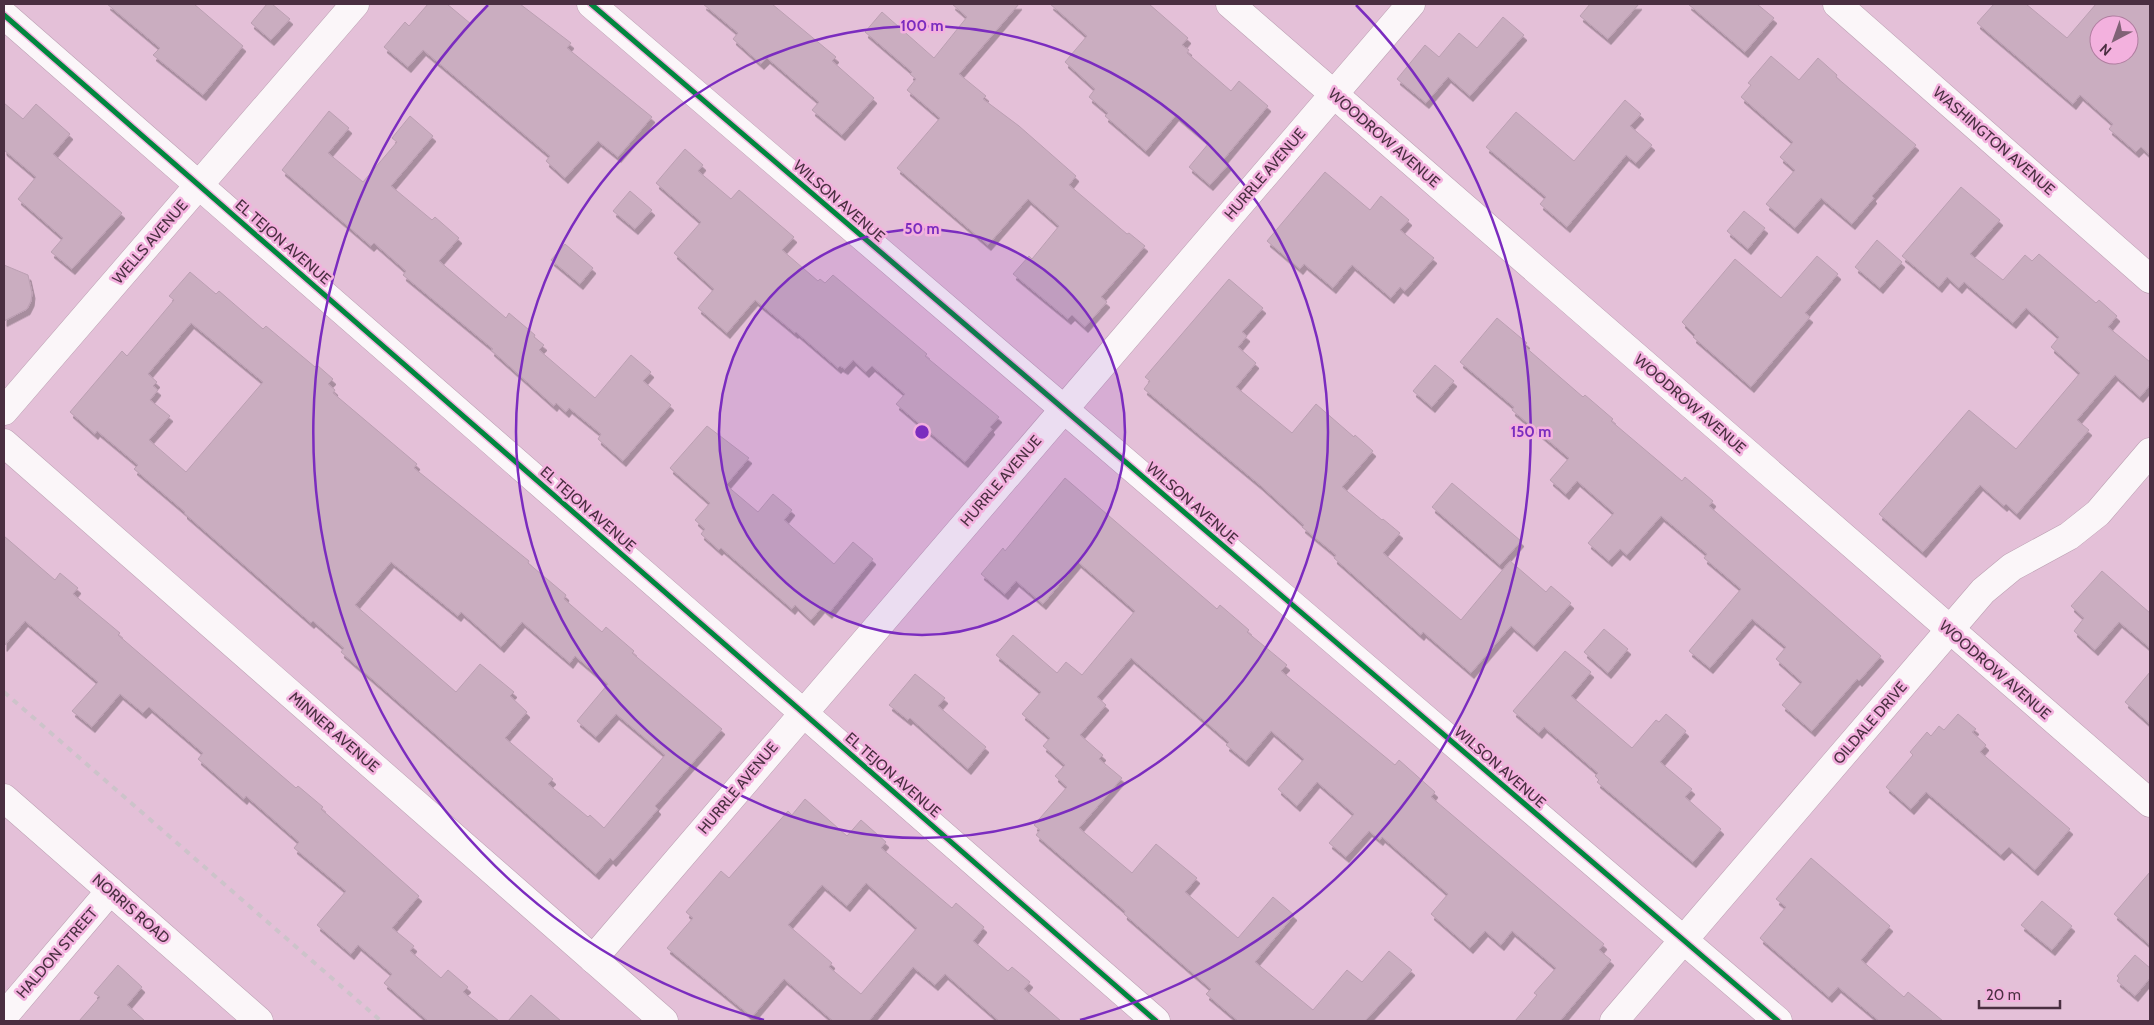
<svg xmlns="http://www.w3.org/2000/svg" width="2154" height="1025" viewBox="0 0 2154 1025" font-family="Cabin,sans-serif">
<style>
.building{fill:#caadc0;stroke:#bb9fb2;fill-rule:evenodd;filter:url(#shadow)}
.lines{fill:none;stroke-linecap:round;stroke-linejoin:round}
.street-casing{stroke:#bca0b3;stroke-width:29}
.secondary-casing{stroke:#bca0b3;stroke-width:29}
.street{stroke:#fbf6f9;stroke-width:28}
.secondary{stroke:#fbf6f9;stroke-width:28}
.rail{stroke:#cdc3ca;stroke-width:4;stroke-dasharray:6 6;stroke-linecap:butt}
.cycleway-casing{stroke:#f3b1de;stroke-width:8}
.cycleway{stroke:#00873e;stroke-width:5}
.ring{fill:none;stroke:#7b2cbf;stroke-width:2.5}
.labels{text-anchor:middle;stroke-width:5;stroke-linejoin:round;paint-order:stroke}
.street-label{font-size:15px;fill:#4a2f41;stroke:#f3b1de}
.centre{fill:#7b2cbf;stroke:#f3b1de;stroke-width:2.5}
.ring-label{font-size:15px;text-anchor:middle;font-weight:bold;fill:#7b2cbf;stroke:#f3b1de;stroke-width:5;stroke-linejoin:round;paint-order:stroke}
</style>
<defs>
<filter id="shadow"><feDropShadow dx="3" dy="5.5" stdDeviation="0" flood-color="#0004"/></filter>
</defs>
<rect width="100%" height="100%" fill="#e4c0d8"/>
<!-- building -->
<g class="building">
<path d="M107 4H194L243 46 203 95 153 55 160 48Z"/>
<path d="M267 4H272L290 19 271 40 251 23Z"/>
<path d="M428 4H447L471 24 488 4H520L571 43 567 48 652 117 618 157 598 141 565 178 546 161 550 156 423 50 408 67 384 47 405 22 409 26Z"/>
<path d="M703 4H772L836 57 832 61 874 98 842 135 812 110 819 102 767 58 761 64 733 39 738 33Z"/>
<path d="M952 4H1019L959 74 986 96 983 99 1019 126 1076 176 1069 185 1127 234 1129 233 1145 246 1101 297 1107 302 1085 327 1072 315 1068 319 1013 274 1029 256 1032 259 1059 226 1028 199 988 245 897 168 940 118 907 90 916 79 910 74 912 72 865 32 882 12 934 58 967 17Z"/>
<path d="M1050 4H1149L1188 38 1182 45 1189 50 1187 53 1231 91 1239 81 1268 106 1223 160 1228 165 1210 185 1189 167 1209 143 1176 115 1146 151 1105 116 1108 113 1089 97 1095 89 1065 62 1087 36Z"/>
<path d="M1590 4H1639L1608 39 1580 16Z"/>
<path d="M1688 4H1757L1774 18 1745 52Z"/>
<path d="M1994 4H2026L2067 38 2096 4H2150V155L2141 147 2136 152 2109 129 2113 124 2080 95 2073 104 1977 23ZM2099 25H2129V55H2099Z"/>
<path d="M1503 17 1524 35 1470 96 1448 77 1426 103 1397 79 1425 45 1439 57 1459 33 1477 48Z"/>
<path d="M1771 56 1799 80 1818 58 1837 75 1836 77 1916 145 1872 196 1874 198 1852 224 1821 198 1795 228 1766 204 1795 170 1780 157 1793 142 1741 97 1751 85 1748 83Z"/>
<path d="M1625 100 1641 114 1630 126 1652 145 1636 163 1626 155 1567 227 1540 204 1546 197 1486 147 1516 112 1574 161Z"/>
<path d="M4 103 23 119 36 104 70 134 53 154 122 213 72 269 51 252 63 238 18 199 36 177 4 150Z"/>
<path d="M329 111 349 128 328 153 363 182 397 142 392 138 410 116 433 136 391 186 432 220 435 217 459 238 439 261 506 318 509 313 535 335 534 337 544 345 539 350 595 398 631 355 651 372 643 381 671 405 623 461 598 439 601 434 569 408 566 412 556 403 554 406 491 350 493 349 403 275 406 271 374 243 371 246 282 170Z"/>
<path d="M685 149 703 165 698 171 731 199 739 190 794 237 782 250 818 281 820 279 825 283 833 275 927 354 925 356 999 417 990 427 992 429 965 462 896 404 905 394 872 366 866 372 853 360 845 369 840 366 838 368 796 332 795 333 755 300 727 333 698 308 714 289 674 253 701 222 656 183Z"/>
<path d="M1325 172 1370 210 1381 196 1409 220 1400 230 1434 258 1405 291 1400 287 1391 298 1352 265 1333 288 1304 264 1300 269 1267 241Z"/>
<path d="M1961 187 2000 220 1970 254 2003 280 2025 255 2032 261 2039 254 2096 303 2099 300 2117 316 2108 327 2150 362V385L2140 397 2115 375 2077 420 2089 430 2017 514 2006 504 2004 506 1980 485 1923 552 1879 514 1969 410 2016 449 2080 373 2051 347 2059 337 2026 308 2013 323 1964 282 1959 288 1947 277 1939 287 1902 256Z"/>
<path d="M630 191 652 210 635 229 613 211Z"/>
<path d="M1744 211 1765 228 1748 249 1727 231Z"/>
<path d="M1877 240 1902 262 1880 288 1855 267Z"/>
<path d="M565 244 593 268 580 284 551 260Z"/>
<path d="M1817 256 1838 274 1805 313 1810 317 1751 387 1693 337 1695 335 1682 322 1735 259 1781 298Z"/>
<path d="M4 265 28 275 32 293 31 301 27 309 4 321Z"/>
<path d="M190 272 216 294 219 291 263 329 266 326 315 367 317 365 333 379 328 384 335 390 333 393 417 464 414 468 529 561 528 563 566 595 564 599 602 632 606 627 634 651 632 653 722 729 655 806 658 809 641 829 613 861 610 858 596 874 341 652 344 648 313 621 311 623 184 513 185 512 134 469 138 465 97 431 95 434 70 412 122 351 127 356 174 300 169 296ZM191 323 263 382 186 472 149 440 170 416 150 400 158 390 153 386 157 382 148 374ZM391 562 458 616 461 612 501 647 522 622 570 663 575 656 608 684 577 721 596 737 616 714 665 755 604 828 590 815 588 817 548 784 553 779 505 738 527 712 510 696 514 692 480 664 456 692 355 605Z"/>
<path d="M1229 279 1263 308 1242 332 1247 336 1238 347 1256 363 1236 387 1292 433 1316 404 1354 437 1355 435 1373 451 1342 487 1382 520 1383 519 1400 533 1383 553 1461 620 1510 561 1546 592 1551 586 1571 603 1534 646 1511 626 1471 673 1423 632 1421 635 1334 558 1336 555 1302 527 1304 525 1260 485 1144 389 1150 381 1145 377Z"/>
<path d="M1497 318 1527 343 1524 346 1583 397 1585 395 1613 419 1611 421 1682 481 1685 477 1713 501 1709 506 1881 656 1859 681 1857 679 1812 731 1782 705 1802 682 1776 659 1786 647 1752 619 1710 668 1689 651 1741 589 1704 558 1707 554 1661 516 1627 555 1620 549 1609 561 1588 543 1614 513 1577 481 1566 494 1550 480 1569 458 1512 410 1514 407 1460 362Z"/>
<path d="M1435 365 1454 381 1432 407 1413 391Z"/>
<path d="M707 426 749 458 726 485 758 512 773 494 792 510 784 520 834 564 853 542 873 559 829 613 822 607 811 620 795 605 792 609 721 548 719 550 701 534 705 529 695 520 710 503 670 468Z"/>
<path d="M1065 478 1217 609 1220 605 1249 630 1247 632 1287 665 1281 671 1395 765 1399 760 1435 792 1431 797 1604 944 1599 950 1611 960 1560 1021H1515L1537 995 1534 993 1556 968 1512 931 1501 945 1485 931 1470 948 1431 914 1448 894 1382 837 1380 840 1369 831 1346 857 1329 843 1354 814 1317 782 1297 806 1278 789 1304 759 1271 731 1246 761 1226 745 1229 742 1131 658 1097 697 1106 705 1080 735 1103 755 1099 759 1122 778 1079 828 1132 873 1156 844 1197 878 1185 892 1238 938 1273 897 1294 915 1255 962 1313 1010 1347 970 1362 982 1389 951 1412 970 1365 1021H1238L1206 994 1211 989 1124 914 1125 911 1036 835 1040 830 1034 825 1067 787 1055 776 1065 765 1043 746 1050 738 1022 714 1041 692 996 655 1013 635 1057 673 1066 662 1082 675 1135 611 1078 562 1043 604 1016 581 1005 594 981 574 1003 548 1005 551Z"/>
<path d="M1452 483 1521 541 1500 565 1432 507Z"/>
<path d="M4 536 55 580 60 573 78 588 73 594 120 633 118 635 296 788 298 786 323 807 321 809 419 896 392 928 414 946 410 951 441 978 448 970 468 987 463 992 499 1021H428L384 983 392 974 358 945 351 954 317 925 346 891 294 848 299 842 246 796 244 799 198 759 203 753 149 707 143 713 120 694 92 727 72 711 98 682 25 621 4 646Z"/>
<path d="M2102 571 2150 613V648L2119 622 2095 650 2074 631 2084 618 2071 606Z"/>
<path d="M1604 629 1628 649 1608 673 1584 652Z"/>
<path d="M1565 651 1591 672 1571 696 1632 748 1656 720 1659 722 1666 714 1686 731 1660 762 1692 789 1685 797 1721 829 1693 862 1597 782 1599 780 1595 776 1598 773 1544 727 1539 733 1513 711Z"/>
<path d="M2150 672V724L2125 702Z"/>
<path d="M915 674 945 698 938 706 986 747 968 769 910 718 908 720 889 705Z"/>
<path d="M1958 714 1976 729 1972 732 1986 745 1980 752 2070 829 2035 870 2009 847 2001 855 1926 792 1911 809 1886 787 1913 755 1910 752 1927 732 1931 736 1939 726 1944 730Z"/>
<path d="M805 799 847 836 861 820 886 842 881 848 952 908 956 903 984 927 973 941 1008 971 1012 967 1030 982 1024 989 1061 1021H999L945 974 935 985 913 967 869 1021H833L784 979 752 1017 667 948 693 918 686 912 721 871 729 878 788 811 792 815ZM866 883 917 928 861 994 829 967 832 963 788 925 822 885 847 906Z"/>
<path d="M1811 858 1890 926 1861 960 1904 997 1908 992 1943 1021H1879L1838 987 1829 997 1760 938 1786 907 1776 899Z"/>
<path d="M2150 872V945L2114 914Z"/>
<path d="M2042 901 2072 926 2052 950 2021 925Z"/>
<path d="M2135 955 2150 968V978L2135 996 2117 981 2119 978 2117 976Z"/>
<path d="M118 965 142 987 127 1005 145 1021H79L100 997 94 993Z"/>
<path d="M531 995 561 1021H508Z"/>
</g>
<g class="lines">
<defs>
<g id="street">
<path d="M591 4 1778 1021"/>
<path d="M1230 4 2150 803"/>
<path d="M1837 4 2150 279"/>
<path d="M4 15 1156 1021"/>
<path d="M4 411 355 4"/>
<path d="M4 443 664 1021"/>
<path d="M593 959 1411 4"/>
<path d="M4 1016 110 891"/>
</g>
<g id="secondary">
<path d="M4 798 259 1021"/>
<path d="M1614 1021 1983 591 2012 567 2069 536 2098 513 2150 452"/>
</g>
</defs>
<!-- street casing -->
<use href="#street" class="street-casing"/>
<!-- secondary casing -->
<use href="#secondary" class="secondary-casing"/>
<!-- street -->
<use href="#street" class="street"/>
<!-- secondary -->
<use href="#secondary" class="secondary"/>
<!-- rail -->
<path class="rail" d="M4 692 381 1021"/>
<defs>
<g id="cycleway">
<path d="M591 4 1778 1021"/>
<path d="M4 15 1156 1021"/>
</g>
</defs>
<!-- cycleway casing -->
<use href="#cycleway" class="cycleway-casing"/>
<!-- cycleway -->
<use href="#cycleway" class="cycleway"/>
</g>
<!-- distance rings -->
<circle cx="922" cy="432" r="203" fill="#7b2cbf" fill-opacity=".12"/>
<g class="ring">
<circle cx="922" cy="432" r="203"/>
<circle cx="922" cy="432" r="406"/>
<path d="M764 1020A609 609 0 0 1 488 5M1356 5A609 609 0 0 1 1080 1020"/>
</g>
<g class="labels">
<!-- street labels -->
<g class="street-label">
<text transform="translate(1384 138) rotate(41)" y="5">WOODROW AVENUE</text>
<text transform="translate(1994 141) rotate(41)" y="5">WASHINGTON AVENUE</text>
<text transform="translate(1265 174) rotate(-49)" y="5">HURRLE AVENUE</text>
<text transform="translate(839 201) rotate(41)" y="5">WILSON AVENUE</text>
<text transform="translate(150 242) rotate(-49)" y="5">WELLS AVENUE</text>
<text transform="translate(283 242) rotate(41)" y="5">EL TEJON AVENUE</text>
<text transform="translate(1690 404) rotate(41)" y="5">WOODROW AVENUE</text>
<text transform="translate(1001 481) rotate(-49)" y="5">HURRLE AVENUE</text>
<text transform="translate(1192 503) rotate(41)" y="5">WILSON AVENUE</text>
<text transform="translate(588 509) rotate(41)" y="5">EL TEJON AVENUE</text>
<text transform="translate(1995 670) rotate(41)" y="5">WOODROW AVENUE</text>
<text transform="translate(1870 723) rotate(-49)" y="5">OILDALE DRIVE</text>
<text transform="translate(334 732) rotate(41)" y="5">MINNER AVENUE</text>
<text transform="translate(1500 767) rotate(41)" y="5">WILSON AVENUE</text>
<text transform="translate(893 775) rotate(41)" y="5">EL TEJON AVENUE</text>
<text transform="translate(738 788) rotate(-50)" y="5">HURRLE AVENUE</text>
<text transform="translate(131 909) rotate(41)" y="5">NORRIS ROAD</text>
<text transform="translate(57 953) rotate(-49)" y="5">HALDON STREET</text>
</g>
</g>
<circle cx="922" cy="432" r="8" class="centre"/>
<g class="ring-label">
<text x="922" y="31">100 m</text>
<text x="922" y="234">50 m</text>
<text x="1531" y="437">150 m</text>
</g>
<!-- border -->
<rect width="2154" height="1025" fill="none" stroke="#4a2f41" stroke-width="10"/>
<!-- north arrow -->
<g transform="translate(2114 40) rotate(221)"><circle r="24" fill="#f3b1de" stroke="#af7d9f"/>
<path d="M0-4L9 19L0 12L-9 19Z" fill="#806276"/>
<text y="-8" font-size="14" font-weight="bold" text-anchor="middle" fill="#4a2f41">N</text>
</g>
<!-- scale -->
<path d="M1979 1000v8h81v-8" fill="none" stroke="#4a2f41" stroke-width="2.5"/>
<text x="1986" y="1000" font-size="15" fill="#4a2f41" stroke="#f3b1de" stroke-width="4" paint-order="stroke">20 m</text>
</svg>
